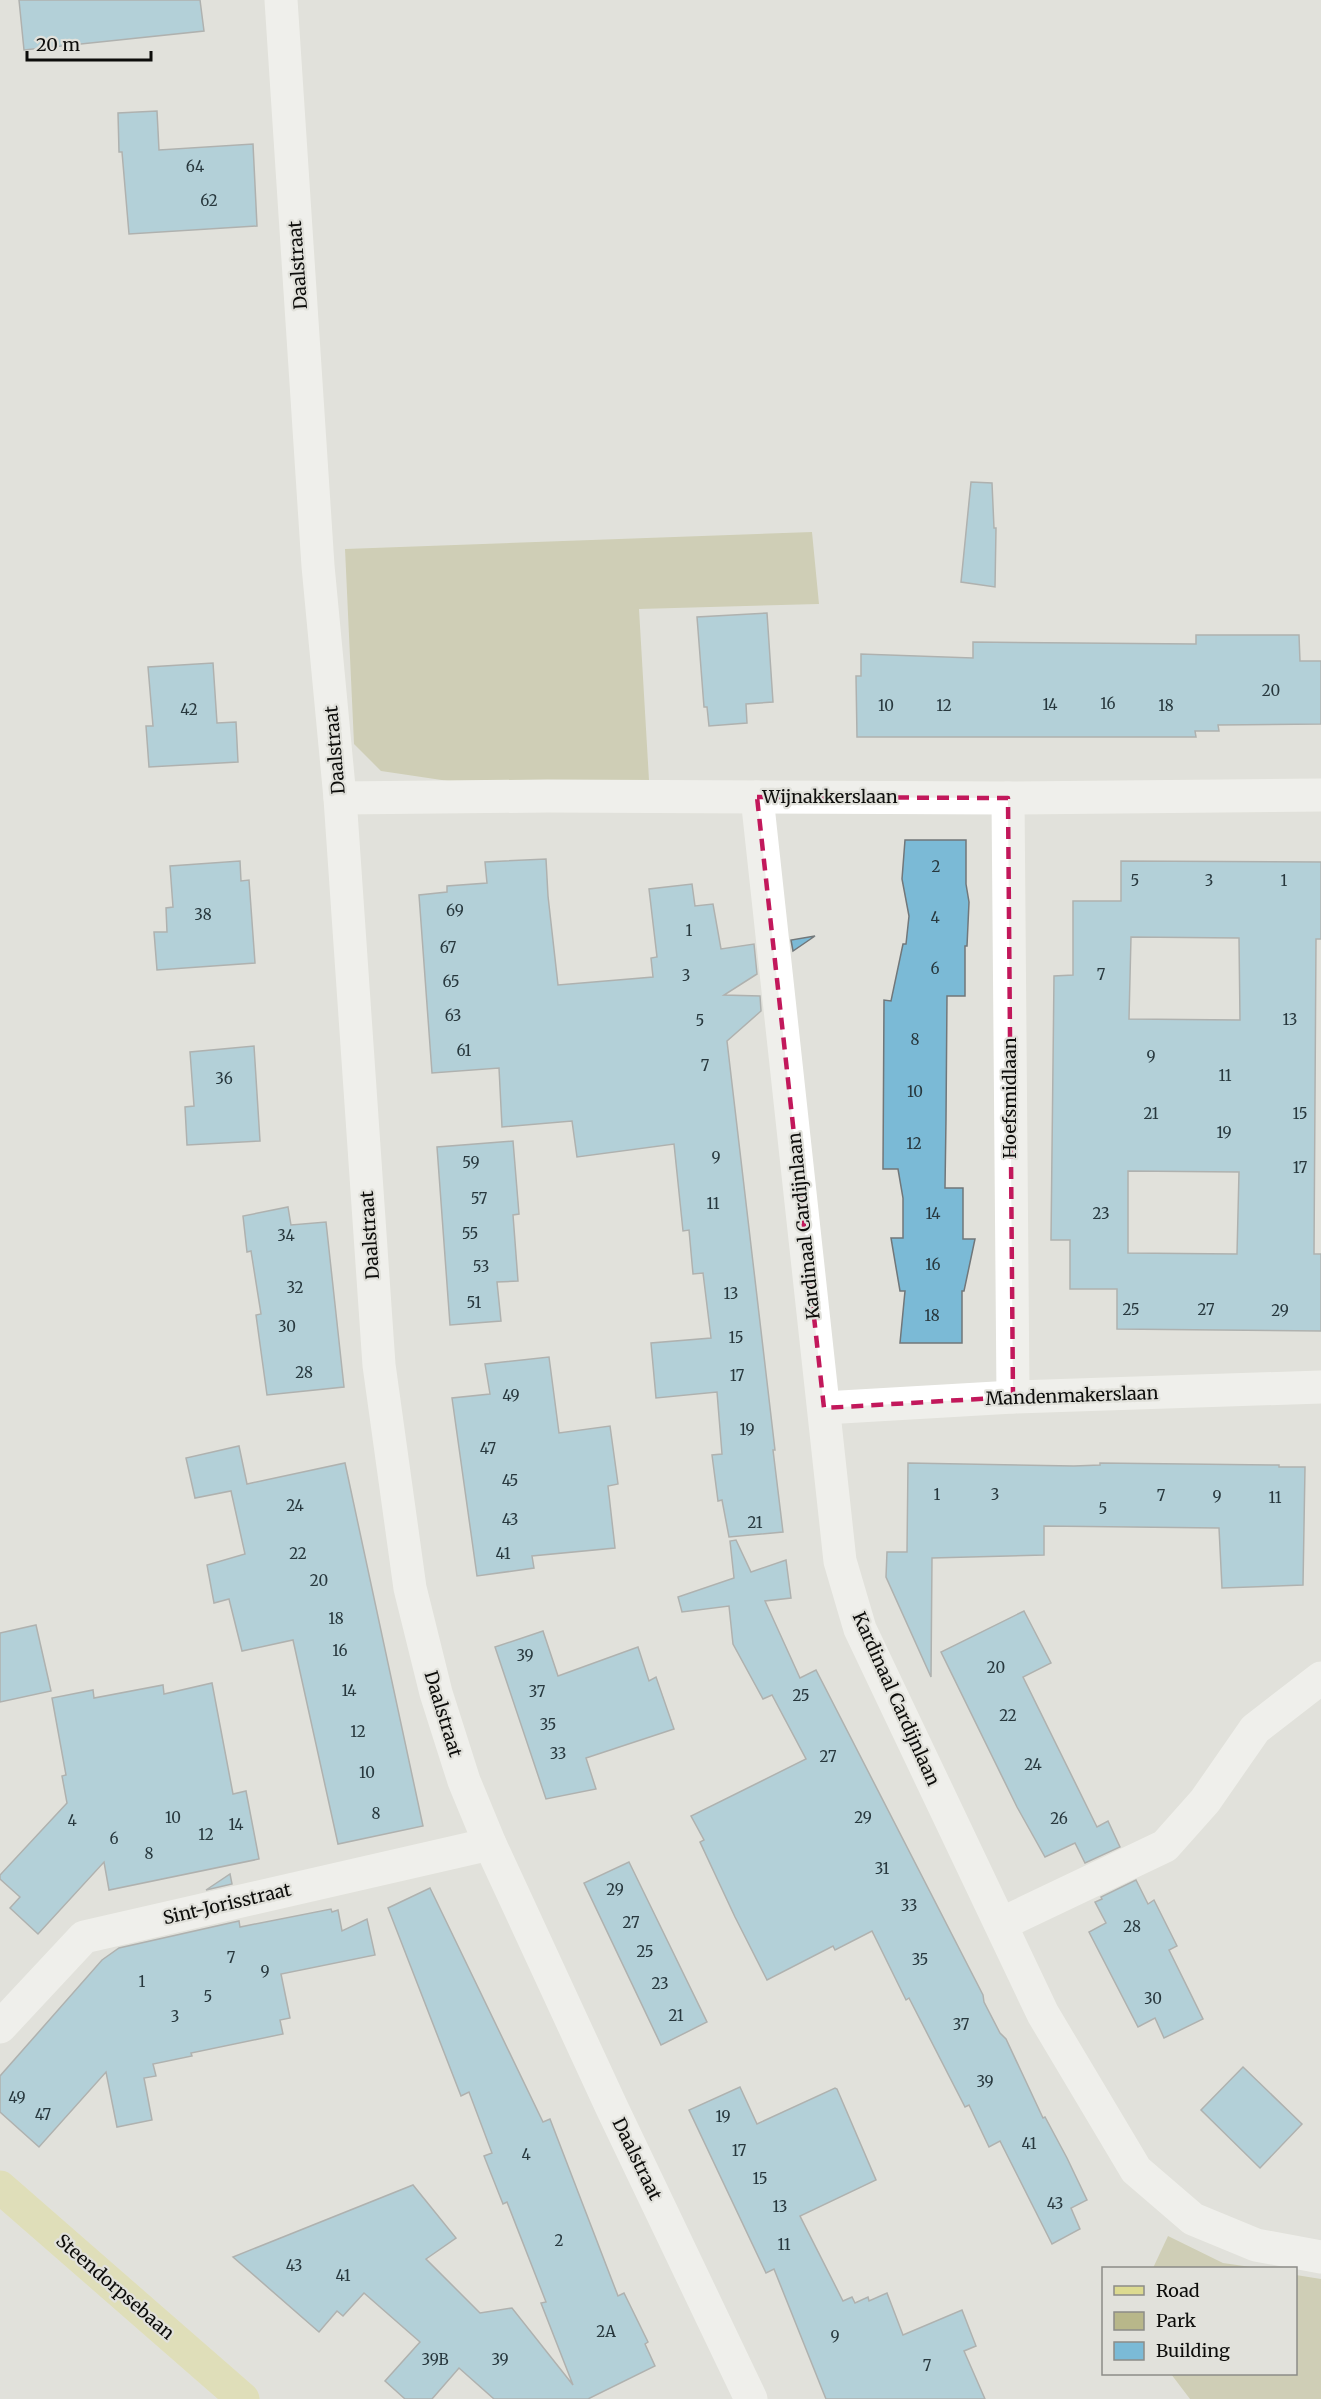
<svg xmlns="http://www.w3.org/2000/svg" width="1321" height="2399" viewBox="0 0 1321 2399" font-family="Merriweather,serif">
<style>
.green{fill:#b8b78a}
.building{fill:#7bbad6;stroke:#71777a;stroke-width:1.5;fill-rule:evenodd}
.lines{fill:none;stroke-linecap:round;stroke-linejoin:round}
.minor{stroke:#fff;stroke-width:33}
.major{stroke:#dcda90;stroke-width:33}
.marked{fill:none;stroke:#c2185b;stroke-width:4.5;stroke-dasharray:12 8;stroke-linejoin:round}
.labels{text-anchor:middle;stroke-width:4.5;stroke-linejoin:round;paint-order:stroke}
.number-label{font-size:15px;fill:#28383e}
.street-label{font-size:18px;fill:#0d0d0b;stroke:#e1e1db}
</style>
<rect width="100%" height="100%" fill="#e1e1db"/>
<!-- green -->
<g class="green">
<path d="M812 532 819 604 639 609 649 780 455 782 381 771 354 744 345 549Z"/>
<path d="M1168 2236 1223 2263 1258 2268H1153Z"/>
<path d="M1296 2275 1321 2279V2399H1190L1171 2374H1296Z"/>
</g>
<!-- building -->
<g class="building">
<path d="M19 0H200L204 31 24 50Z"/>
<path d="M157 111 159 150 253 144 257 226 129 234 122 152H119L118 113Z"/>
<path d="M971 482 992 483 994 528H996L995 587 961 582Z"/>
<path d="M767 613 773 702 746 704 747 723 709 726 707 707H704L697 617Z"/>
<path d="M1196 635H1299L1300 661H1321V724L1218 725 1219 731H1195L1196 737H857L856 676H861V654L973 658V642L1196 644Z"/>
<path d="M213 663 217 723 236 722 238 762 149 767 146 726H153L148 667Z"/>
<path d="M905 840H966V884L969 902 967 946H965V996H947L946 1119 945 1188H963V1239H975L964 1291H962V1343H900L905 1291H900L891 1238H903V1198L898 1169H883L884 1000 891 1001 903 944H906L909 916 902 879Z"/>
<path d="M546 859 548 896 558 985 653 977 651 958 657 957 649 889 692 884 695 906 713 904 721 949 754 944 757 974 724 995 760 996 761 1011 727 1041 775 1450H773L783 1532 729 1537 722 1500 718 1501 712 1455 722 1454 717 1392 656 1398 651 1343 711 1338 703 1273 693 1274 689 1230 683 1231 674 1144 577 1157 572 1121 502 1127 499 1068 432 1073 419 895 447 892V886L487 883 485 862Z"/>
<path d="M240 861 241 881 249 880 255 963 157 970 154 932H167L166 908 173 907 170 866Z"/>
<path d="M1121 861 1321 862V939H1316L1314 1254H1321V1331L1117 1329V1289H1070V1240H1051L1054 976 1073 975V901H1121ZM1131 937 1239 938 1240 1020 1129 1019ZM1128 1171 1239 1172 1237 1254 1128 1253Z"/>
<path d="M815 936 793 951 791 940Z"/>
<path d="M254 1046 260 1141 187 1145 185 1107 194 1106 190 1052Z"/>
<path d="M513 1141 519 1214 513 1215 518 1281 497 1282 501 1321 450 1325 437 1147Z"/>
<path d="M288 1207 291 1225 326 1222 344 1387 267 1395 256 1315 261 1314 251 1251 247 1252 243 1216Z"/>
<path d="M549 1357 559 1433 610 1426 618 1484 608 1486 615 1548 532 1556 534 1568 477 1576 452 1398 490 1394 485 1364Z"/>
<path d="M239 1446 247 1484 345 1463 423 1826 338 1844 293 1640 242 1651 229 1599 214 1603 207 1565 245 1554 231 1491 195 1498 186 1458Z"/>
<path d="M908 1463 1074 1466 1100 1465V1463L1279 1465V1467H1305L1303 1585 1222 1588 1219 1528 1044 1526V1555L932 1558 931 1677 886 1577 887 1552H907Z"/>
<path d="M736 1540 751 1572 786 1560 791 1598 765 1601 800 1678 816 1670 983 1995 984 2002 1000 2033 1006 2039 1043 2118 1045 2117 1067 2158 1087 2200 1071 2208 1080 2229 1052 2244 1000 2141 989 2147 969 2105 965 2107 909 1998 906 2000 872 1931 835 1950 833 1946 767 1980 735 1917 700 1842 704 1840 691 1816 806 1759 772 1695 763 1699 733 1644 729 1606 682 1612 678 1597 734 1578 730 1541Z"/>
<path d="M1024 1611 1051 1663 1023 1677 1097 1827 1108 1821 1120 1847 1085 1863 1075 1843 1045 1857 1017 1807 941 1652Z"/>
<path d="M36 1625 51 1691 0 1702V1633Z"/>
<path d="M543 1631 558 1676 638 1647 649 1681 656 1677 674 1729 586 1758 596 1789 546 1799 495 1647Z"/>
<path d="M212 1683 233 1794 246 1791 259 1859 109 1890 104 1862 38 1934 10 1908 20 1897 0 1879V1875L67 1803 62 1776 66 1775 52 1698 93 1690 94 1698 163 1685 164 1694Z"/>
<path d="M629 1862 707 2022 661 2045 584 1883Z"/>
<path d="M230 1874 232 1884 206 1890Z"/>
<path d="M1136 1880 1148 1904 1154 1900 1177 1946 1169 1950 1203 2019 1164 2038 1155 2018 1138 2027 1089 1932 1106 1923 1095 1902 1102 1899 1101 1897Z"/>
<path d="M430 1888 543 2122 550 2119 618 2296 624 2293 648 2342 645 2344 655 2366 588 2399H494L459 2368 432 2399H405L385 2381 420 2342 364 2293 343 2316 337 2311 319 2332 233 2257 413 2185 456 2238 426 2259 480 2313 512 2308 573 2385 541 2303 546 2302 507 2202 503 2204 484 2156 492 2153 469 2092 461 2096 388 1908Z"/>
<path d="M331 1909 332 1912 338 1910 342 1931 367 1919 375 1955 281 1974 290 2018 280 2020 283 2034 191 2053 192 2056 153 2064 156 2076 144 2078 152 2120 117 2127 106 2072 39 2147 0 2112V2076L102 1960 119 1948 239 1921 240 1927Z"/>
<path d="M1243 2067 1302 2124 1260 2168 1201 2110Z"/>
<path d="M740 2087 757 2124 835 2088 837 2089 876 2180 800 2216 843 2301 852 2297 855 2303 868 2297 869 2301 887 2293 903 2335 962 2310 976 2346 964 2351 985 2399H826L774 2269 766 2273 689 2110Z"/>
</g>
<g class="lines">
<!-- minor -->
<g class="minor">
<path d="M281 0 318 566 340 798 379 1365 410 1588 436 1693 464 1781 490 1844 612 2108 751 2399"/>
<path d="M757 797 840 1561 860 1629 1043 2014 1136 2170 1193 2219 1256 2245 1321 2257"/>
<path d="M340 798 547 796 1008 798 1321 795"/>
<path d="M1008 798 1013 1397"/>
<path d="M824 1408 1013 1397 1321 1387"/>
<path d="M1001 1924 1165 1846 1205 1801 1255 1729 1321 1678"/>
<path d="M0 2027 84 1937 490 1844"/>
</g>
<!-- major -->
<path class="major" d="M0 2187 243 2399"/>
</g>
<!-- marked area -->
<path d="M0 0H1321V2399H0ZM757 797 1008 798 1013 1397 824 1408Z" fill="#e1e1db" fill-opacity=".55" fill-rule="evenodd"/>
<path class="marked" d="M757 797 1008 798 1013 1397 824 1408Z"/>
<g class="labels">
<!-- number labels -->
<g class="number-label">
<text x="195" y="172">64</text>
<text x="209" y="206">62</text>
<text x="1271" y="696">20</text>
<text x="1108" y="709">16</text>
<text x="1050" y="710">14</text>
<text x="886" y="711">10</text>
<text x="944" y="711">12</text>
<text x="1166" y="711">18</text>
<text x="189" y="715">42</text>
<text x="936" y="872">2</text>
<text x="1135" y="886">5</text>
<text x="1209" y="886">3</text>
<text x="1284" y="886">1</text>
<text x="455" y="916">69</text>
<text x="203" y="920">38</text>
<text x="935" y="923">4</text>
<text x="689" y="936">1</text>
<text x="448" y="953">67</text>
<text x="935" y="974">6</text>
<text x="1101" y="980">7</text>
<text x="686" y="981">3</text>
<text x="451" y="987">65</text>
<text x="453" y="1021">63</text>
<text x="1290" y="1025">13</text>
<text x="700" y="1026">5</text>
<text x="915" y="1045">8</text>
<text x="464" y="1056">61</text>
<text x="1151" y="1062">9</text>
<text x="705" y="1071">7</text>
<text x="1225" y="1081">11</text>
<text x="224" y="1084">36</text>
<text x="915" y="1097">10</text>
<text x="1151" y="1119">21</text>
<text x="1300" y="1119">15</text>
<text x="1224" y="1138">19</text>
<text x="914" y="1149">12</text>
<text x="716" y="1163">9</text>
<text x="471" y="1168">59</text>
<text x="1300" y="1173">17</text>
<text x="479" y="1204">57</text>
<text x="713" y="1209">11</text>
<text x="933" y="1219">14</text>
<text x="1101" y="1219">23</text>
<text x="470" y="1239">55</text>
<text x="286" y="1241">34</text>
<text x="933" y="1270">16</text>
<text x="481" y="1272">53</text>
<text x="295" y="1293">32</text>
<text x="731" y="1299">13</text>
<text x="474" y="1308">51</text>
<text x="1131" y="1315">25</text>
<text x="1206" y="1315">27</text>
<text x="1280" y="1316">29</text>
<text x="932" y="1321">18</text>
<text x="287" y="1332">30</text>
<text x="736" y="1343">15</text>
<text x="304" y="1378">28</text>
<text x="737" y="1381">17</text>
<text x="511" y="1401">49</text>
<text x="747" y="1435">19</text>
<text x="488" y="1454">47</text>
<text x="510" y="1486">45</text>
<text x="937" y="1500">1</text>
<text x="995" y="1500">3</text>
<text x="1161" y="1501">7</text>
<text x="1217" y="1502">9</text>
<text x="1275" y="1503">11</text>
<text x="295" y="1511">24</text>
<text x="1103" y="1514">5</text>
<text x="510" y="1525">43</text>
<text x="755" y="1528">21</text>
<text x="298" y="1559">22</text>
<text x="503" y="1559">41</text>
<text x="319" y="1586">20</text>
<text x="336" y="1624">18</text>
<text x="340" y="1656">16</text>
<text x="525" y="1661">39</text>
<text x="996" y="1673">20</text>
<text x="349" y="1696">14</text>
<text x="537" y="1697">37</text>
<text x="801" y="1701">25</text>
<text x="1008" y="1721">22</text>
<text x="548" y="1730">35</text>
<text x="358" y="1737">12</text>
<text x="558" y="1759">33</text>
<text x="828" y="1762">27</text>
<text x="1033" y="1770">24</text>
<text x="367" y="1778">10</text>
<text x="376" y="1819">8</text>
<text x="173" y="1823">10</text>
<text x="863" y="1823">29</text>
<text x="1059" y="1824">26</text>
<text x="72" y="1826">4</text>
<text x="236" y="1830">14</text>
<text x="206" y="1840">12</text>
<text x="114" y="1844">6</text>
<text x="149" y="1859">8</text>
<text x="882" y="1874">31</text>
<text x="615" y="1895">29</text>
<text x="909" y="1911">33</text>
<text x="631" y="1928">27</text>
<text x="1132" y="1932">28</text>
<text x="645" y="1957">25</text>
<text x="231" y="1963">7</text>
<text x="920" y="1965">35</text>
<text x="265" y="1977">9</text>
<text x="142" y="1987">1</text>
<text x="660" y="1989">23</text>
<text x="208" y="2002">5</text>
<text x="1153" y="2004">30</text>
<text x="676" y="2021">21</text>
<text x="175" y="2022">3</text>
<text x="961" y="2030">37</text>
<text x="985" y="2087">39</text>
<text x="17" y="2103">49</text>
<text x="43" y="2120">47</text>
<text x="723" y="2122">19</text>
<text x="1029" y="2149">41</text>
<text x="739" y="2156">17</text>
<text x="526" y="2160">4</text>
<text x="760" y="2184">15</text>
<text x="1055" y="2209">43</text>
<text x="780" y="2212">13</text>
<text x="559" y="2246">2</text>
<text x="784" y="2250">11</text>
<text x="294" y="2271">43</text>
<text x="343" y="2281">41</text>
<text x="606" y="2337">2A</text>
<text x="835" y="2342">9</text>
<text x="435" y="2365">39B</text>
<text x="500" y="2365">39</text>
<text x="927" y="2371">7</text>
</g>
<!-- street labels -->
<g class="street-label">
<text transform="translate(298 265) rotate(-94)" y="6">Daalstraat</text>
<text transform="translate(335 750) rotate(-95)" y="6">Daalstraat</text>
<text x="830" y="803">Wijnakkerslaan</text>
<text transform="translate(1010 1098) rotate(-90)" y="6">Hoefsmidlaan</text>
<text transform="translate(804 1226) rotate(-96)" y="6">Kardinaal Cardijnlaan</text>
<text transform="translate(370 1235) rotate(-94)" y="6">Daalstraat</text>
<text transform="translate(1072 1396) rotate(-2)" y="6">Mandenmakerslaan</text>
<text transform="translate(896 1699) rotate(66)" y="6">Kardinaal Cardijnlaan</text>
<text transform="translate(443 1714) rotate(73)" y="6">Daalstraat</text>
<text transform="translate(227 1904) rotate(-13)" y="6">Sint-Jorisstraat</text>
<text transform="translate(637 2159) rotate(64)" y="6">Daalstraat</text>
<text transform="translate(115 2287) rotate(41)" y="6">Steendorpsebaan</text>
</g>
</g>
<!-- legend -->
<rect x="1102" y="2267" width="195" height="108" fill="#e1e1db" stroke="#8c8c88" stroke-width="1.5"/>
<rect x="1114" y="2286" width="30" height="9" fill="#dcda90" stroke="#8c8c88" stroke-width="1.5"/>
<text x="1156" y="2297" font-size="18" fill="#0d0d0b">Road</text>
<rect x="1114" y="2312" width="30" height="18" fill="#b8b78a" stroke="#8c8c88" stroke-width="1.5"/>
<text x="1156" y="2327" font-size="18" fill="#0d0d0b">Park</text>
<rect x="1114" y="2342" width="30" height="18" fill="#7bbad6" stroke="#8c8c88" stroke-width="1.5"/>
<text x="1156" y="2357" font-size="18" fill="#0d0d0b">Building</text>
<!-- scale -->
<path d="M27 51v9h124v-9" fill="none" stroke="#0d0d0b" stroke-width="3"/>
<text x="36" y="51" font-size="18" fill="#0d0d0b" stroke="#e1e1db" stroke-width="4.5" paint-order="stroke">20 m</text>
</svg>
